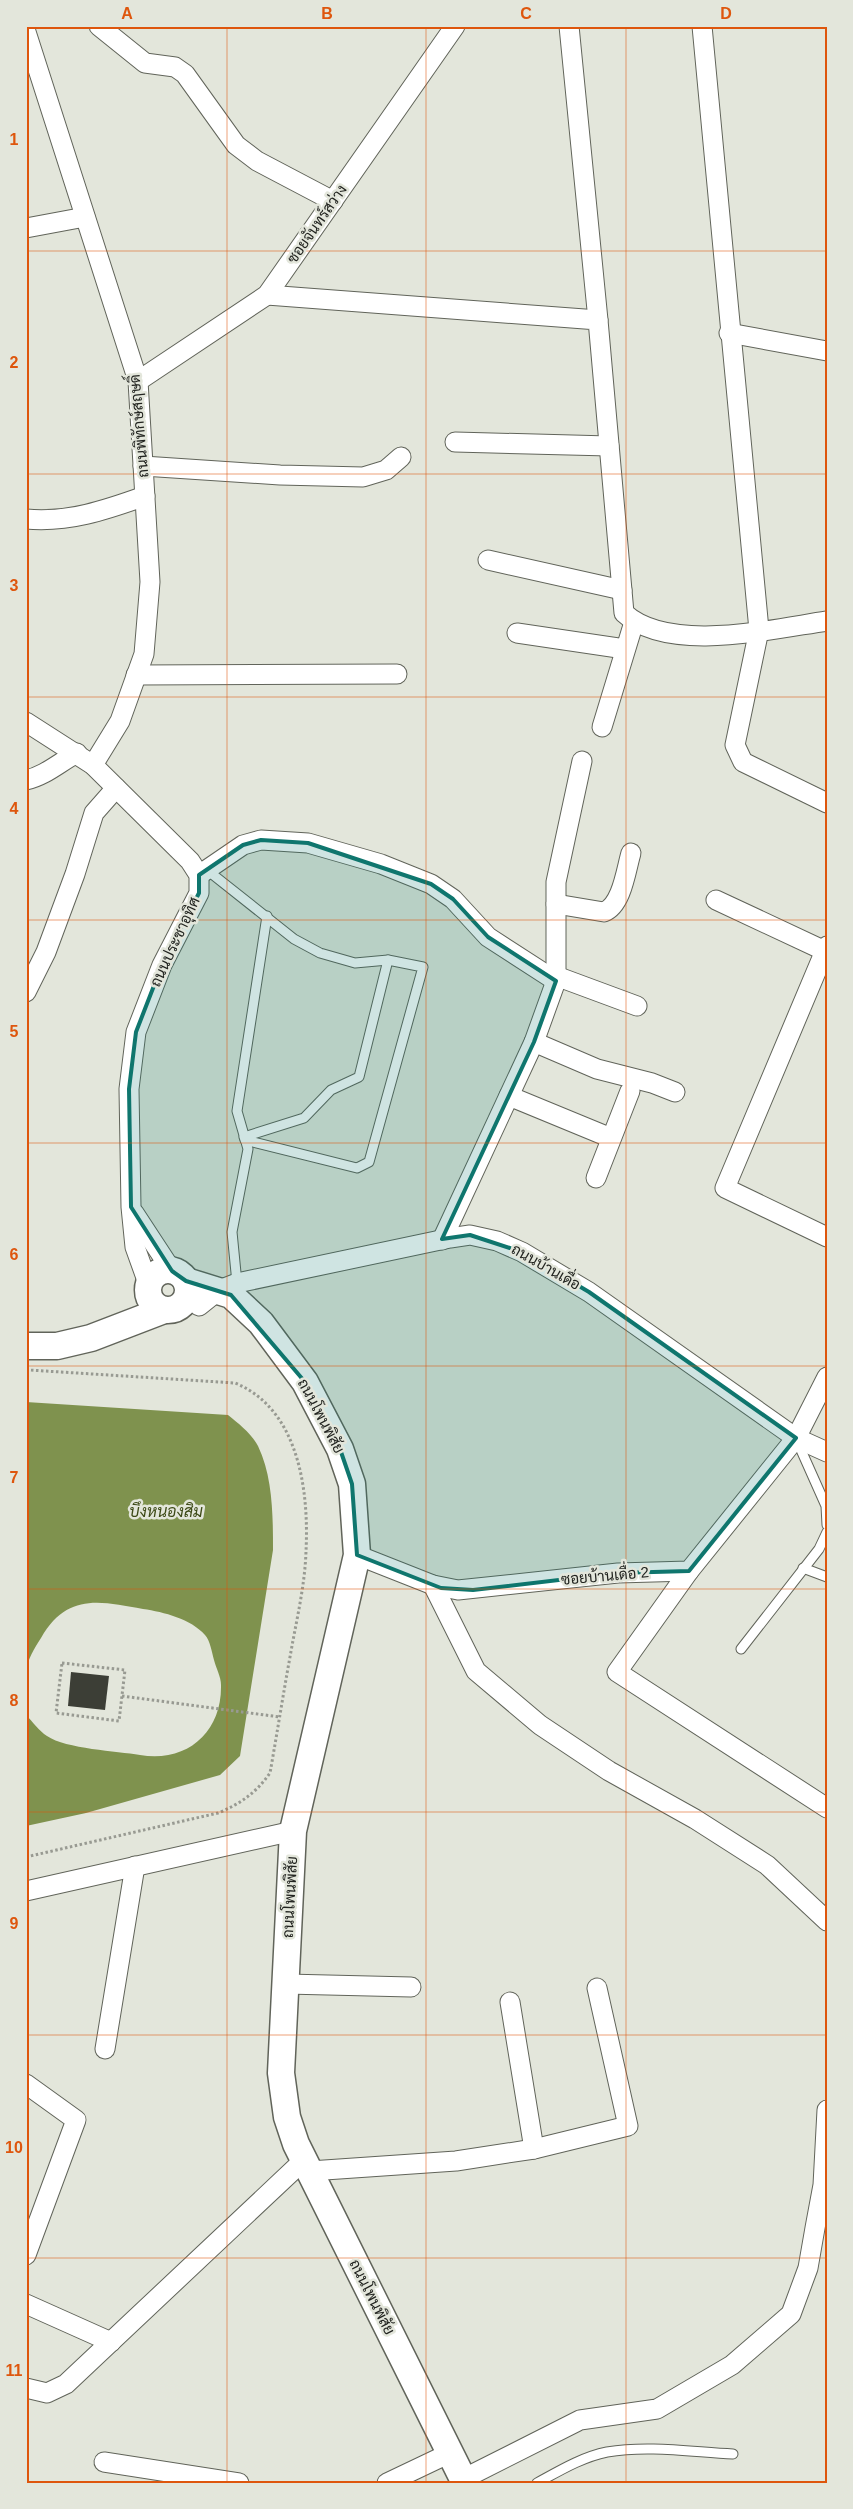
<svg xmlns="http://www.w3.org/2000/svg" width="853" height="2509" viewBox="0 0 853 2509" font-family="Arial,Sarabun,sans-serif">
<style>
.water{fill:#7f924e}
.building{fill:#3c3e36}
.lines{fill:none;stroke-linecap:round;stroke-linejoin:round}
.lane-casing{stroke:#61645a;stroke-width:11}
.street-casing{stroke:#61645a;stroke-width:21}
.secondary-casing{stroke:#61645a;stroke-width:29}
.path{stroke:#989a92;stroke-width:3;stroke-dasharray:2.5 2.5;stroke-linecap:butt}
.lane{stroke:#fff;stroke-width:9}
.street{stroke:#fff;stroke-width:19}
.secondary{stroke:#fff;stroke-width:26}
.marked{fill:#0f766e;fill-opacity:0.2;stroke:#0f766e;stroke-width:4;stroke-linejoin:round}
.grid{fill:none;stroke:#de560d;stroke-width:1;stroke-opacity:0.55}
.labels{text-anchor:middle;stroke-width:5;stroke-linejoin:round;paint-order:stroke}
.street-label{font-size:15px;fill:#222420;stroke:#e3e6db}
.water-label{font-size:16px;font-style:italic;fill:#3e4b18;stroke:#e3e6db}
.neatline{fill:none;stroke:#de560d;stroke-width:2}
.grid-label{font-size:16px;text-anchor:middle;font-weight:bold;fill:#de560d}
</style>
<rect width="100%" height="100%" fill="#e3e6db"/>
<!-- water -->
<path class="water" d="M26 1402 228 1415C239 1424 251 1433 258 1446 273 1477 273 1517 273 1550L240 1756 220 1775 86 1813 26 1826V1715C33 1722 39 1731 47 1736 66 1749 117 1751 140 1755 186 1763 222 1733 221 1685 221 1677 216 1668 214 1660 212 1653 210 1640 205 1635 191 1619 164 1612 143 1609 99 1601 67 1593 41 1638 34 1649 28 1658 26 1672Z"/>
<!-- building -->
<path class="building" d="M71 1672 109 1676 105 1710 68 1706Z"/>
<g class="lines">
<defs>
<g id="lane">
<path d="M207 870 294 939 320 953 355 963 388 960 423 967 369 1162 357 1168 245 1140"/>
<path d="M244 1137 304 1118 331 1090 359 1077 388 960"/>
<path d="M237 1283 232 1232 248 1149 237 1111 267 916"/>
<path d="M797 1441 826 1506 827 1525"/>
<path d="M803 1568 827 1577"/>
<path d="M741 1649 819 1549 827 1532"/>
<path d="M537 2483C559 2471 582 2457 607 2452 648 2445 692 2452 733 2454"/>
</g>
<g id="street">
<path d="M99 26 145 63 175 67 185 74 236 145 257 161 333 201"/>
<path d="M569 26 598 320"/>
<path d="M702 26 759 630 735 745 743 762 827 803"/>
<path d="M26 32 138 381 150 582 144 654 120 721 93 765"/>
<path d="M26 228 85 217"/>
<path d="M267 295 598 320 624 613C668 654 772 629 827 621"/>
<path d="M729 333 827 351"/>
<path d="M138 381 267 295 455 26"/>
<path d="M455 442 609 446"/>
<path d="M143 466 280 475 363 477 386 470 401 457"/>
<path d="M26 519C68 523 106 510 145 496"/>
<path d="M488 560 622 590"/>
<path d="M517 633 625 649"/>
<path d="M136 675 397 674"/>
<path d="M26 722 93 765 190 861 199 875V893L162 965 136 1032 129 1089 131 1207 135 1247 149 1286"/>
<path d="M602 727 634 622"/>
<path d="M26 780C45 776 60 762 77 753"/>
<path d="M199 875 243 845 261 840 308 843 381 864 431 884 453 899 488 937 556 981"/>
<path d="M716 900 825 951"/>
<path d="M556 904 604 912C622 905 626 870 631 853"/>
<path d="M827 946 725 1188 827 1237"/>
<path d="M556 976 637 1006"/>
<path d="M26 992 46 952 75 874 94 813 116 788"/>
<path d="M534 1042 597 1069 652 1083 675 1092"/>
<path d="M509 1096 611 1138"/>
<path d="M596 1178 630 1091"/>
<path d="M134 1213 172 1271"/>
<path d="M442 1240 534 1042 556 981V882L582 761"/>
<path d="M199 1306 219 1290 237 1283 450 1238 470 1235 497 1241 522 1252 589 1292 796 1438 827 1452"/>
<path d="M357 1555 433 1585 458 1590 618 1573 689 1571 796 1438 827 1377"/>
<path d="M689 1571 617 1672 827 1808"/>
<path d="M433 1585 476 1671 540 1725 609 1771 695 1819 767 1865 827 1921"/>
<path d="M26 1891 293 1831"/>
<path d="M286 1984 411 1987"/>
<path d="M510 2002 534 2149"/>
<path d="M105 2049 135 1866"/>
<path d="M26 2084 76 2120 26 2255"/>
<path d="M310 2171 456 2161 534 2149 628 2126 597 1988"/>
<path d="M26 2304 111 2342"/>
<path d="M26 2388 47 2393 66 2384 304 2160"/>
<path d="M104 2462 239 2483"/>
<path d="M463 2479 580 2420 657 2409 732 2365 791 2314 808 2268 815 2228 823 2185 827 2110"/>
<path d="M387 2483 450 2453"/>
</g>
<g id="secondary">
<circle cx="168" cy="1290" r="20"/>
<path d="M186 1281 231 1295 261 1323 305 1382 340 1449 352 1484 357 1555 293 1831 281 2073 287 2117 296 2144 465 2483"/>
<path d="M26 1346H57L91 1338 164 1310"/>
</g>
</defs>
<!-- lane casing -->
<use href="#lane" class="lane-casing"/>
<!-- street casing -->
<use href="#street" class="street-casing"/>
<!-- secondary casing -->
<use href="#secondary" class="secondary-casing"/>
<!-- path -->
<g class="path">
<path d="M62 1663 125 1670 119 1721 56 1713Z"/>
<path d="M122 1696 280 1717"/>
<path d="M26 1857 218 1813C240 1804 256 1793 270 1773 277 1734 283 1695 290 1657 296 1622 305 1586 306 1551 309 1491 299 1409 235 1383L29 1370"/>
</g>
<!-- lane -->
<use href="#lane" class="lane"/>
<!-- street -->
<use href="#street" class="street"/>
<!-- secondary -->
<use href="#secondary" class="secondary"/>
</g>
<!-- marked area -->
<path class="marked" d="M261 840 308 843 431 884 453 899 488 937 556 981 534 1042 442 1239 470 1235 522 1252 589 1292 796 1438 689 1571 618 1573 473 1590 441 1588 357 1555 352 1484 340 1449 305 1382 231 1295 186 1281 172 1271 131 1207 129 1089 136 1032 162 965 199 893V875L243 845Z"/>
<!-- grid -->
<path class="grid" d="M227 26V2483M426 26V2483M626 26V2483M26 251H827M26 474H827M26 697H827M26 920H827M26 1143H827M26 1366H827M26 1589H827M26 1812H827M26 2035H827M26 2258H827"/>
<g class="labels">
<!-- street labels -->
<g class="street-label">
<text transform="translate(317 224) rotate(-55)" y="5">ซอยจันทร์สว่าง</text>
<text transform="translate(139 426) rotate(-95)" y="5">ถนนพิทักษ์สฤษดิ์</text>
<text transform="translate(175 942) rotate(-65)" y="5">ถนนประชาอุทิศ</text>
<text transform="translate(546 1267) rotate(30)" y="5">ถนนบ้านเดื่อ</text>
<text transform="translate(321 1416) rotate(62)" y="5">ถนนโพนพิสัย</text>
<text transform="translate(605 1576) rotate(-5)" y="5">ซอยบ้านเดื่อ 2</text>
<text transform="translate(290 1897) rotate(-87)" y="5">ถนนโพนพิสัย</text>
<text transform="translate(372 2297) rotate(63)" y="5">ถนนโพนพิสัย</text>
</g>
<!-- water labels -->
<g class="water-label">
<text x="166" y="1517">บึงหนองสิม</text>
</g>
</g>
<!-- border -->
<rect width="853" height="2509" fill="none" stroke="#e3e6db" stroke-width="55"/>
<rect x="28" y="28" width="798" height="2454" class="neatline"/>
<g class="grid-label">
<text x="127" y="19">A</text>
<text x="327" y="19">B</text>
<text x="526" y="19">C</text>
<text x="726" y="19">D</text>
<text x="14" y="145">1</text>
<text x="14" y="368">2</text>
<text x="14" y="591">3</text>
<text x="14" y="814">4</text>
<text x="14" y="1037">5</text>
<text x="14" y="1260">6</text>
<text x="14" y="1483">7</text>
<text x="14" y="1706">8</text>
<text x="14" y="1929">9</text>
<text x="14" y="2153">10</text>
<text x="14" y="2376">11</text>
</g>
</svg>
